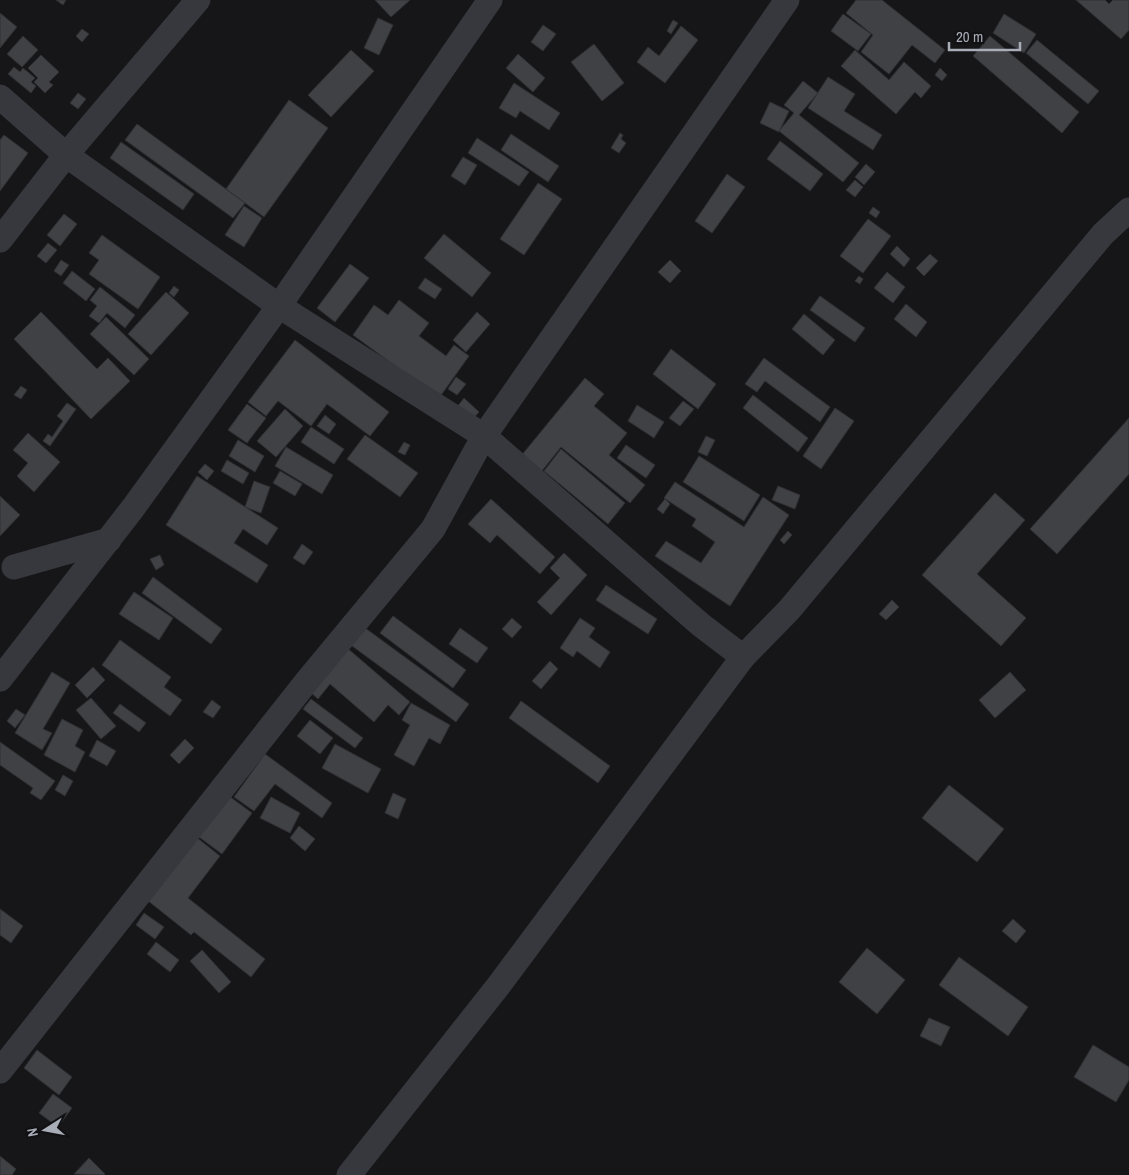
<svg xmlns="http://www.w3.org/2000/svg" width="1129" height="1175" viewBox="0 0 1129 1175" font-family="'Archivo Narrow',sans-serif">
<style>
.building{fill:#404145;stroke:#303034}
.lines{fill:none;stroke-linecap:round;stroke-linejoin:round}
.street{stroke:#37383d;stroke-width:25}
</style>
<rect width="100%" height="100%" fill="#161618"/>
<!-- building -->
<g class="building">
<path d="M56 0H66L63 5Z"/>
<path d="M375 0H410L391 17Z"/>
<path d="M856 0H882L945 50 935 63 912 45 889 74 861 52 873 35 846 13Z"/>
<path d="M1076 0H1105L1109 4 1113 0H1129V30L1121 39Z"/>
<path d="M0 13 17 27 0 48Z"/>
<path d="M843 14 871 34 858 51 831 31Z"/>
<path d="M1004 14 1036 34 1024 53 993 33Z"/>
<path d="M378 18 393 25 379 55 364 48Z"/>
<path d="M673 20 678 23 671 34 667 31Z"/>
<path d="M543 25 556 34 543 51 531 42Z"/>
<path d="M681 26 698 40 665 83 637 62 648 47 659 56Z"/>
<path d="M82 29 89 34 82 42 76 36Z"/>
<path d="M23 36 38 50 22 67 7 54Z"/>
<path d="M990 36 1079 112 1062 133 973 56Z"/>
<path d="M1037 40 1099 91 1088 104 1026 53Z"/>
<path d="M594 44 624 83 602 101 571 62Z"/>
<path d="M351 50 374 71 331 117 308 95Z"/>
<path d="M855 50 889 80 904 62 931 86 921 98 915 92 896 114 841 66Z"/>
<path d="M518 54 545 78 533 92 506 68Z"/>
<path d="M41 55 59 72 49 82 53 85 45 93 34 82 38 78 28 68Z"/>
<path d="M14 67 20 72 23 68 35 78 31 82 36 86 31 93 8 74Z"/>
<path d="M940 68 947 75 942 81 935 75Z"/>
<path d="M828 77 855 94 844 111 882 135 873 150 808 108Z"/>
<path d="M803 81 818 93 799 115 859 163 843 182 779 131 794 113 784 105Z"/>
<path d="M514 83 560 113 549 130 520 111 516 118 499 108Z"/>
<path d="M78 93 86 99 78 109 70 103Z"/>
<path d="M289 100 328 128 264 217 226 189Z"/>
<path d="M770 102 789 111 779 132 760 123Z"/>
<path d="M137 124 245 203 233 218 125 140Z"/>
<path d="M620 133 623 135 621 139 626 143 619 153 611 148Z"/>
<path d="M511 134 559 166 548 182 501 150Z"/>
<path d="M4 135 28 153 0 191V140Z"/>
<path d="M477 138 529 172 519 186 468 153Z"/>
<path d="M780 141 823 174 810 191 767 159Z"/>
<path d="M121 142 194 194 183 210 110 158Z"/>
<path d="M463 157 477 165 465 185 451 176Z"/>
<path d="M866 164 875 172 864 185 855 177Z"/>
<path d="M727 174 745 187 712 233 695 221Z"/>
<path d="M855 180 863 187 855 197 846 190Z"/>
<path d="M538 183 562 199 524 255 500 239Z"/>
<path d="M244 206 262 218 244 247 225 235Z"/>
<path d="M873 207 880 212 876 218 869 213Z"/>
<path d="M64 214 77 224 60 246 47 235Z"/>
<path d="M868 219 891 236 863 273 840 256Z"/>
<path d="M444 234 491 273 472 297 424 258Z"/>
<path d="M102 235 160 277 138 309 89 274 99 260 89 253Z"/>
<path d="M48 243 57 250 46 263 37 256Z"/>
<path d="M897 246 910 259 904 267 890 254Z"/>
<path d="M930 254 938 261 924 276 916 268Z"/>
<path d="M61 260 69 265 61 276 54 271Z"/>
<path d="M670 260 681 271 670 283 658 272Z"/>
<path d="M350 264 369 278 335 322 317 308Z"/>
<path d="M72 271 95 289 86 301 63 283Z"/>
<path d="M887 272 905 287 893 303 874 288Z"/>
<path d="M859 276 863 279 860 284 855 281Z"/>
<path d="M425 278 442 289 435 299 418 288Z"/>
<path d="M174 286 179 290 174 297 169 293Z"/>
<path d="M100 287 135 315 125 328 107 313 99 323 89 316 97 306 90 300Z"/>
<path d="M166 292 189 313 151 355 128 334Z"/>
<path d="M820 296 865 328 855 342 810 310Z"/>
<path d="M399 300 429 323 419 336 446 356 454 345 469 356 439 398 353 335 374 305 388 315Z"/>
<path d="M906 304 927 322 916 337 894 319Z"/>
<path d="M41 312 97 369 108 358 130 381 91 419 14 339Z"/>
<path d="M477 312 490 324 466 352 453 340Z"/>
<path d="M804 314 835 340 823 355 792 329Z"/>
<path d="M106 317 149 359 134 375 90 334Z"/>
<path d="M295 340 389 412 370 436 327 404 311 426 278 401 266 416 248 402Z"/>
<path d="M671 349 716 384 698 409 653 374Z"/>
<path d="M764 358 830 407 820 422 765 381 757 392 745 384Z"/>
<path d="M456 377 466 384 457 395 448 389Z"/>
<path d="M585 378 604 394 594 406 627 433 609 455 645 485 630 503 561 447 541 472 521 456Z"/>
<path d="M21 386 27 390 21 399 14 395Z"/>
<path d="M753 395 808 438 798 452 743 408Z"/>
<path d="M464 398 479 412 472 420 457 407Z"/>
<path d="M683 401 694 409 680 426 669 418Z"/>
<path d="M67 403 76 409 50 446 43 441 48 434 52 437 63 421 57 416Z"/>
<path d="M247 404 266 418 247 443 228 430Z"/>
<path d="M637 405 664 422 654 438 628 421Z"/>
<path d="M835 408 854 421 821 469 803 456Z"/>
<path d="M285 409 303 426 276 457 257 441Z"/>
<path d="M325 415 336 424 329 434 317 426Z"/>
<path d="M1129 418V474L1057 554 1030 529Z"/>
<path d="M311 427 344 449 334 464 301 442Z"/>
<path d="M28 433 60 462 34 492 17 476 28 463 13 450Z"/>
<path d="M365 435 418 473 400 497 347 459Z"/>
<path d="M706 436 715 440 707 456 698 452Z"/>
<path d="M238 440 264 456 255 472 229 456Z"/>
<path d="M404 442 410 445 405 455 398 452Z"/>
<path d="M626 445 655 465 646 478 617 458Z"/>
<path d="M286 447 333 475 322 494 275 466Z"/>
<path d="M561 449 625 503 608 524 544 471Z"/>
<path d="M699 456 760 495 744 521 683 482Z"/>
<path d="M227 460 249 473 243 484 221 471Z"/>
<path d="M205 464 214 471 207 480 198 472Z"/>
<path d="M280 471 302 484 295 496 273 483Z"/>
<path d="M197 476 278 528 267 545 243 529 234 543 268 565 257 583 166 525Z"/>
<path d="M254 481 270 487 261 513 245 507Z"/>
<path d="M675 482 744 527 763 497 789 515 730 606 655 556 666 541 701 563 715 542 692 526 696 519 664 498Z"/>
<path d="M778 486 800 495 795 509 772 500Z"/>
<path d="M995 493 1025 520 977 574 1026 618 1001 646 922 575Z"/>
<path d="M0 496 20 515 0 536Z"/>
<path d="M491 499 555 557 540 574 497 535 490 543 468 524Z"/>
<path d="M665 499 670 504 663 514 657 509Z"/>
<path d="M788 531 792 535 784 544 780 540Z"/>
<path d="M302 544 313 552 304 565 293 558Z"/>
<path d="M564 553 587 575 551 615 537 602 560 578 550 568Z"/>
<path d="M160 555 164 565 156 570 150 559Z"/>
<path d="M153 577 222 629 211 644 142 593Z"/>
<path d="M606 585 657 619 648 634 596 600Z"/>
<path d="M134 592 173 618 159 640 119 614Z"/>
<path d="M892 600 899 607 886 620 879 614Z"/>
<path d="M393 616 466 670 453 688 380 633Z"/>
<path d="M512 618 522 627 512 638 502 629Z"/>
<path d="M580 618 595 628 589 637 610 652 600 668 577 651 573 657 560 648Z"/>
<path d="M361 625 469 704 456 722 348 643Z"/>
<path d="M460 628 488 648 477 663 449 644Z"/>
<path d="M120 640 171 677 164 687 182 700 170 716 102 665Z"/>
<path d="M346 647 410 702 399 715 388 705 374 722 330 684 318 699 309 691Z"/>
<path d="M550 661 558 669 541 689 532 681Z"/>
<path d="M93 667 105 680 87 698 75 685Z"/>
<path d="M52 672 70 683 43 729 52 733 42 750 15 733Z"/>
<path d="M1010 672 1026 690 995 718 979 700Z"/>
<path d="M91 698 116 726 101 739 76 710Z"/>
<path d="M311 699 363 738 355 748 303 709Z"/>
<path d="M212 700 221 707 213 718 203 712Z"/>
<path d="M521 701 610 766 598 783 509 718Z"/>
<path d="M411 703 450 725 440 744 429 738 414 766 394 755 410 725 402 720Z"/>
<path d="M120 704 146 723 139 732 113 713Z"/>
<path d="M16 709 25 715 15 728 7 721Z"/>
<path d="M62 719 83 730 75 746 85 752 75 772 44 755Z"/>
<path d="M310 720 333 738 320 754 297 736Z"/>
<path d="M185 739 194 748 179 764 170 755Z"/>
<path d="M97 740 116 751 107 766 89 756Z"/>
<path d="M0 742 55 781 41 800 30 793 33 788 0 765Z"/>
<path d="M335 744 381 769 368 793 322 768Z"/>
<path d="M265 754 332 803 322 818 275 784 254 811 234 797Z"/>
<path d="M63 775 73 781 65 796 55 790Z"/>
<path d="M949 785 1004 829 977 862 922 818Z"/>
<path d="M393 793 406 799 398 819 385 813Z"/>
<path d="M229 796 252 813 222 854 199 837Z"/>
<path d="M271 797 300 813 290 833 260 818Z"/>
<path d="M299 826 315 839 305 851 290 838Z"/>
<path d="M196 837 220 856 188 898 265 959 251 977 194 932 191 935 147 900Z"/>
<path d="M0 909 23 926 11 943 0 935Z"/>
<path d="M144 913 164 927 155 939 136 925Z"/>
<path d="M1013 919 1026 931 1016 943 1002 931Z"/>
<path d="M156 942 179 960 170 972 147 954Z"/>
<path d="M867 948 905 980 877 1014 839 982Z"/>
<path d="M202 950 231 982 219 993 190 961Z"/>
<path d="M959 957 1028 1007 1008 1036 939 985Z"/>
<path d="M929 1018 950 1027 941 1046 920 1036Z"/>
<path d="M1093 1045 1129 1067V1080L1116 1102 1074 1077Z"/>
<path d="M37 1050 72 1077 59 1095 24 1068Z"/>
<path d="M53 1094 72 1108 58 1127 39 1113Z"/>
<path d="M0 1156 16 1169 12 1175H0Z"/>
<path d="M89 1158 105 1174 104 1175 74 1174Z"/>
</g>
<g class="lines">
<!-- street -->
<g class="street">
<path d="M0 97 66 155 279 306 484 436 701 625 743 657 789 610 1103 234 1129 210"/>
<path d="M0 240 66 155 198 0"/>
<path d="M14 567 109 540"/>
<path d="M0 679 133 508 279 306 490 0"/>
<path d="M0 1071 307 681 433 529 484 436 787 0"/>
<path d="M349 1175 499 985 743 657"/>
</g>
</g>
<!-- north arrow -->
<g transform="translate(45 1130) rotate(259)" stroke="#111113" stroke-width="4" paint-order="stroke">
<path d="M0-4L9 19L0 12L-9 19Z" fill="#a8adb8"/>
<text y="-8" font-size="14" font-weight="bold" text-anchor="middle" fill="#a8adb8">N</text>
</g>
<!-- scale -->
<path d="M949 42v8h71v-8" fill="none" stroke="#a8adb8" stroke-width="2.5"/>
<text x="956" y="42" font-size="15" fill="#a8adb8" stroke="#111113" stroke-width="4" paint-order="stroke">20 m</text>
</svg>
